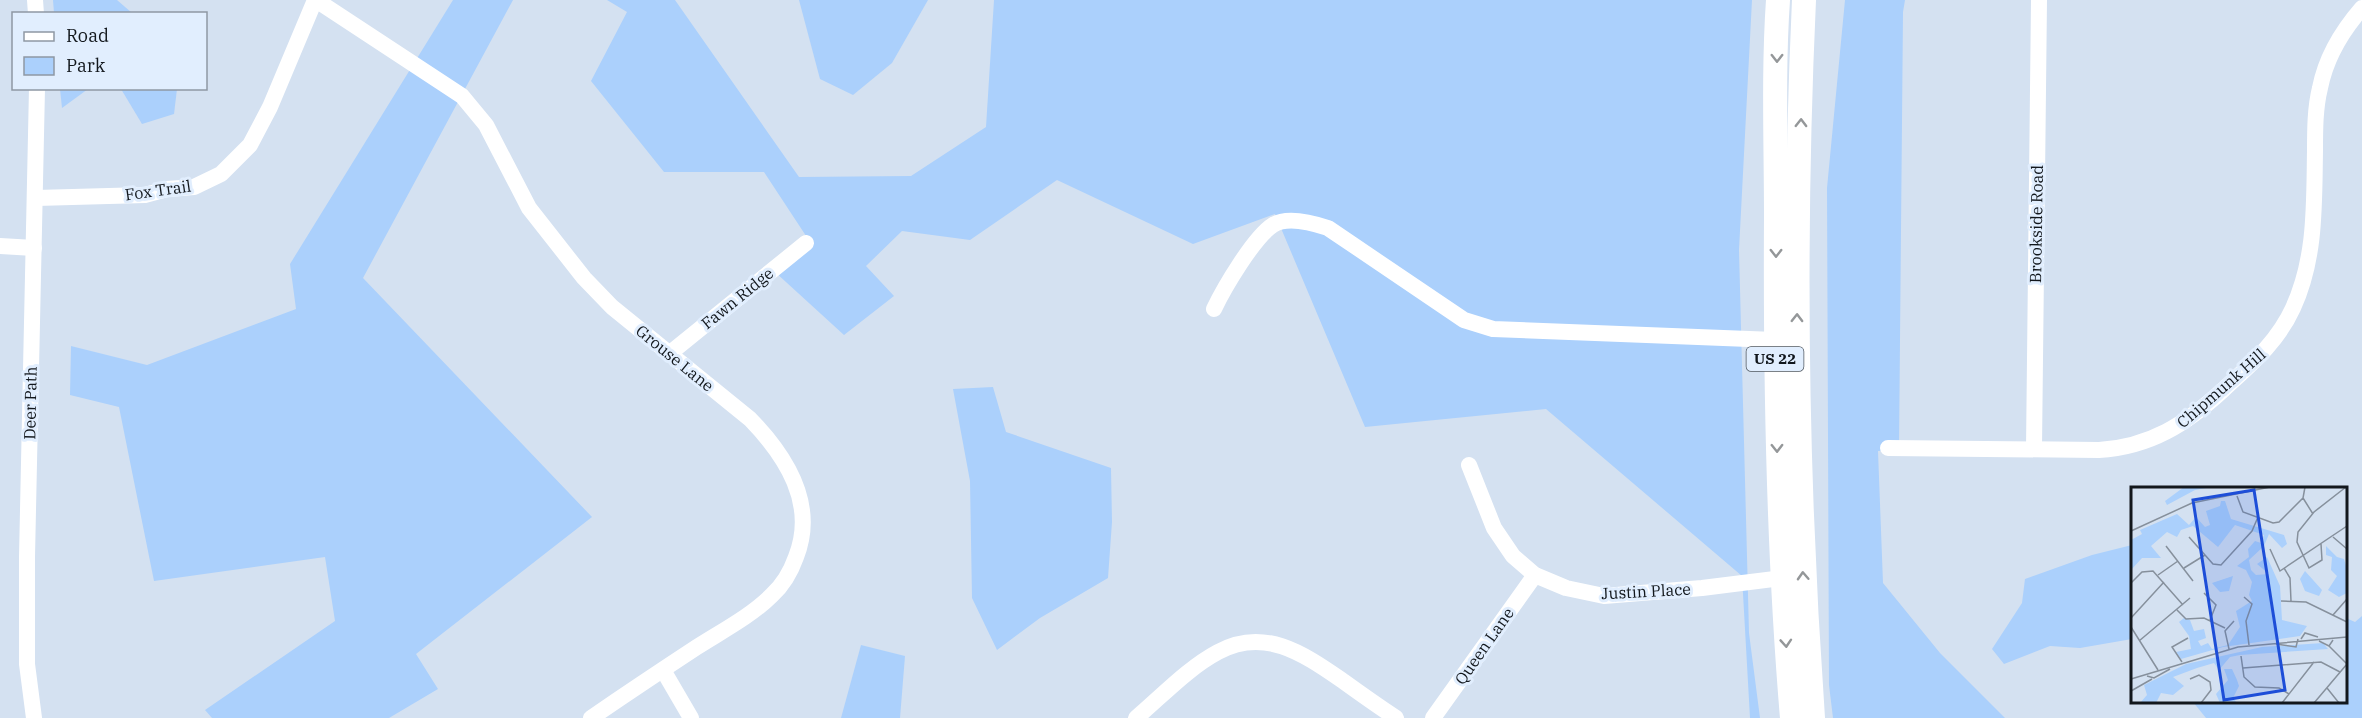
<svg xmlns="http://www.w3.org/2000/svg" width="2362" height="718" viewBox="0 0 2362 718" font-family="'IBM Plex Serif',serif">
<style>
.green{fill:#abd0fc}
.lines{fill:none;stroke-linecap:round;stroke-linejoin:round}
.minor{stroke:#fff;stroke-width:16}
.highway{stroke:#fff;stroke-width:24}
.oneway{stroke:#949799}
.labels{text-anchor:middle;stroke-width:6;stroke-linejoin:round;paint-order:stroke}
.shield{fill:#e1eefe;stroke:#505860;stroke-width:1.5}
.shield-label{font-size:15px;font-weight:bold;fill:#12171c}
.street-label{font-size:16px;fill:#12171c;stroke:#e1eefe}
.inset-road{fill:none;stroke:#86909c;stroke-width:1.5}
.view{fill:#1d4ed8;fill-opacity:0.15;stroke:#1d4ed8;stroke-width:3}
.inset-edge{fill:none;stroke:#12171c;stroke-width:3}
</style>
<rect width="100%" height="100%" fill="#d4e1f1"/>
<!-- green -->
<g class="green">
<path d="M53 0H117L132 13H54Z"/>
<path d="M453 0H513L363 278 592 517 416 654 438 689 389 718H212L205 710 335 621 325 557 154 581 119 407 70 395 71 346 147 365 296 309 290 264Z"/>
<path d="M607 0H675L799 177 911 176 986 127 994 0H1752L1739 250 1749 633 1760 718H1750L1742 576 1546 409 1365 427 1275 214 1193 244 1057 180 970 240 902 231 866 266 894 296 844 335 775 272 812 245 764 172H664L591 81 627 12Z"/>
<path d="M799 0H928L892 63 853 95 820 79Z"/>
<path d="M1845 0H1905L1903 12 1899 450 1878 451 1883 583 1940 653 2005 718H1833L1829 685 1827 188Z"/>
<path d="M60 89V88L88 89 62 108Z"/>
<path d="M121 89H177L174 114 142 124Z"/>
<path d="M993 387 1006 432 1111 468 1112 522 1108 578 1040 618 997 650 972 598 970 481 953 389Z"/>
<path d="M2132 545V639L2080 648 2050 646 2004 664 1992 649 2022 603 2025 579 2092 555Z"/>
<path d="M2362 616V718H2206L2193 702H2346V618L2355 622Z"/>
<path d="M861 645 905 656 900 718H841Z"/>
</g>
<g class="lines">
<!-- minor -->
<g class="minor">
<path d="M35 0 36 14"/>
<path d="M316 0 462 96 486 125 529 208 584 278 612 307 750 419C786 456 817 504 796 557 791 571 783 585 772 595 751 616 722 631 697 647 662 670 626 694 591 718"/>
<path d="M36 198 145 195 167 189 194 187 221 174 250 145 270 107 315 0"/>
<path d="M0 246 34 248"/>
<path d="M1214 309C1224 288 1254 237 1273 225 1287 216 1313 223 1328 228L1464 320 1493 329 1775 340"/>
<path d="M669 354 806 243"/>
<path d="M1888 448 2099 450C2150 447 2186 424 2223 390 2250 365 2277 343 2293 308 2316 258 2314 205 2315 151 2315 130 2315 108 2320 88 2326 57 2342 31 2362 8"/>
<path d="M2034 449 2039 0"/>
<path d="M1469 465 1494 528 1513 556 1535 575 1566 588 1604 596 1702 588 1782 578"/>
<path d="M663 670 691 718"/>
<path d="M34 718 27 664V557L37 88"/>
<path d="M1136 718C1162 696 1188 668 1218 652 1265 626 1305 655 1343 681 1361 694 1378 706 1396 718"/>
<path d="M1433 718 1535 575"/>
</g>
<!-- highway -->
<g class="highway">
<path d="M1778 0C1773 72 1776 146 1776 218 1775 385 1778 552 1792 718"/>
<path d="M1804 0C1793 240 1796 479 1813 718"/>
</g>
</g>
<!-- one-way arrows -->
<defs><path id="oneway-chevron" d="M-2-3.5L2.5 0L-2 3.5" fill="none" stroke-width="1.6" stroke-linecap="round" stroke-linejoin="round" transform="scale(1.5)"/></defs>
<g class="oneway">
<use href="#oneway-chevron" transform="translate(1777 58) rotate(90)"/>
<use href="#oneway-chevron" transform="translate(1801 123) rotate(-89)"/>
<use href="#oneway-chevron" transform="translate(1776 253) rotate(90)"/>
<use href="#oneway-chevron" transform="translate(1797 318) rotate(-89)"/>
<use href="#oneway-chevron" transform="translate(1777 448) rotate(89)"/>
<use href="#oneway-chevron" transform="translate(1803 576) rotate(-93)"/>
<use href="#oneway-chevron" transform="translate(1786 643) rotate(86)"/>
</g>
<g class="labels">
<!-- shield labels -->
<rect class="shield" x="1746.5" y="347" width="57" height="24" rx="4.5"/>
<g class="shield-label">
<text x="1775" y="364">US 22</text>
</g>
<!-- street labels -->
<g class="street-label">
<text transform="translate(158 190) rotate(-8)" y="6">Fox Trail</text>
<text transform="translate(2036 224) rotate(-89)" y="6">Brookside Road</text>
<text transform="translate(737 298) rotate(-39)" y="6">Fawn Ridge</text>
<text transform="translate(675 358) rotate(39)" y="6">Grouse Lane</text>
<text transform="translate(2221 388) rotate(-41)" y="6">Chipmunk Hill</text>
<text transform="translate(30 403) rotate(-89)" y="6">Deer Path</text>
<text transform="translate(1646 591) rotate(-3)" y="6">Justin Place</text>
<text transform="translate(1484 646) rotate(-55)" y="6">Queen Lane</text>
</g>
</g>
<!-- overview -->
<g transform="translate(2131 487)">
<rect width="216" height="216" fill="#d4e1f1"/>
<path d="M53 0H81L64 3 36 18 34 14ZM90 14H94L100 32 153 48 156 57 151 61 138 47 133 59 118 73 120 83 125 88 138 87 126 77 136 70 149 99 151 133 176 139 169 149 92 160 50 172 45 165 60 162 58 149 48 135 53 131 59 133 63 144 73 142 75 151 67 154 70 159 77 156 81 162 97 158 109 140 105 124 121 114 118 108 121 95 115 83 106 79 118 70 117 62 124 54 130 56 133 48 104 38 87 60 62 39 50 43 46 50 36 45 20 59 30 71H11L0 83V53L11 47 9 43 46 27 58 38 65 30 74 40 79 38 75 24 89 19ZM195 59 206 70 213 72 216 82V106L208 110 197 103 206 89 200 83 201 70 195 68ZM174 84 191 103 188 109 174 104 169 92ZM102 89 98 104 89 105 81 96ZM192 156 197 162 109 168 99 170 88 183 83 176 66 181 42 190 53 199 42 208 30 206 25 216H9L16 208 13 198 55 177 131 160ZM93 182H101L106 193 108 199 102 211 106 216H89L85 207 97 193Z" fill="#abd0fc"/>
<path class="inset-road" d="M174 0 172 11 182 27M106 9 112 25 142 36 148 35 172 11M0 44 61 16 139 0M58 50 82 77 90 78 121 44 127 30M202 50 216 62M190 57 191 73 178 81 166 55 167 45 183 25 215 0M35 59 62 94M139 62 149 84 216 39M53 81 74 68M153 81 159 91 160 114M27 88 47 74M0 96 11 85 22 84 52 118M73 106 85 118 79 133M113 110 121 117 115 134 118 158M150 114 175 115 216 135M46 123 55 132 73 131 94 141M202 128 216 112M0 131 33 95M0 140 27 183M170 152 174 146 187 150M8 154 59 111M188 154 198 159 202 153M145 157 165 160 167 152M198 159 216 177M98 162 94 144 103 134M110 169 113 190 124 200 148 201 158 207M51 175 41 160 57 151M112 181 190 175 209 185M16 189 23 191 39 182M0 192 107 160 216 150M59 192 68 188 79 195 80 203 70 216M196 201 208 216M0 204 21 192M151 216 183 175M183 216 216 177"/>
<path class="view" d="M123 3 154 203 93 213 62 13Z"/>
<rect width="216" height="216" class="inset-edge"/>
</g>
<!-- legend -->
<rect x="12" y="12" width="195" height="78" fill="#e1eefe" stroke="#8e98a4" stroke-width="1.5"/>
<rect x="24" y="32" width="30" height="9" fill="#ffffff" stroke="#8e98a4" stroke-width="1.5"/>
<text x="66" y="42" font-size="18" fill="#12171c">Road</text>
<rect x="24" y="57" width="30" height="18" fill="#abd0fc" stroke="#8e98a4" stroke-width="1.5"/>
<text x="66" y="72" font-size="18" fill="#12171c">Park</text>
</svg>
